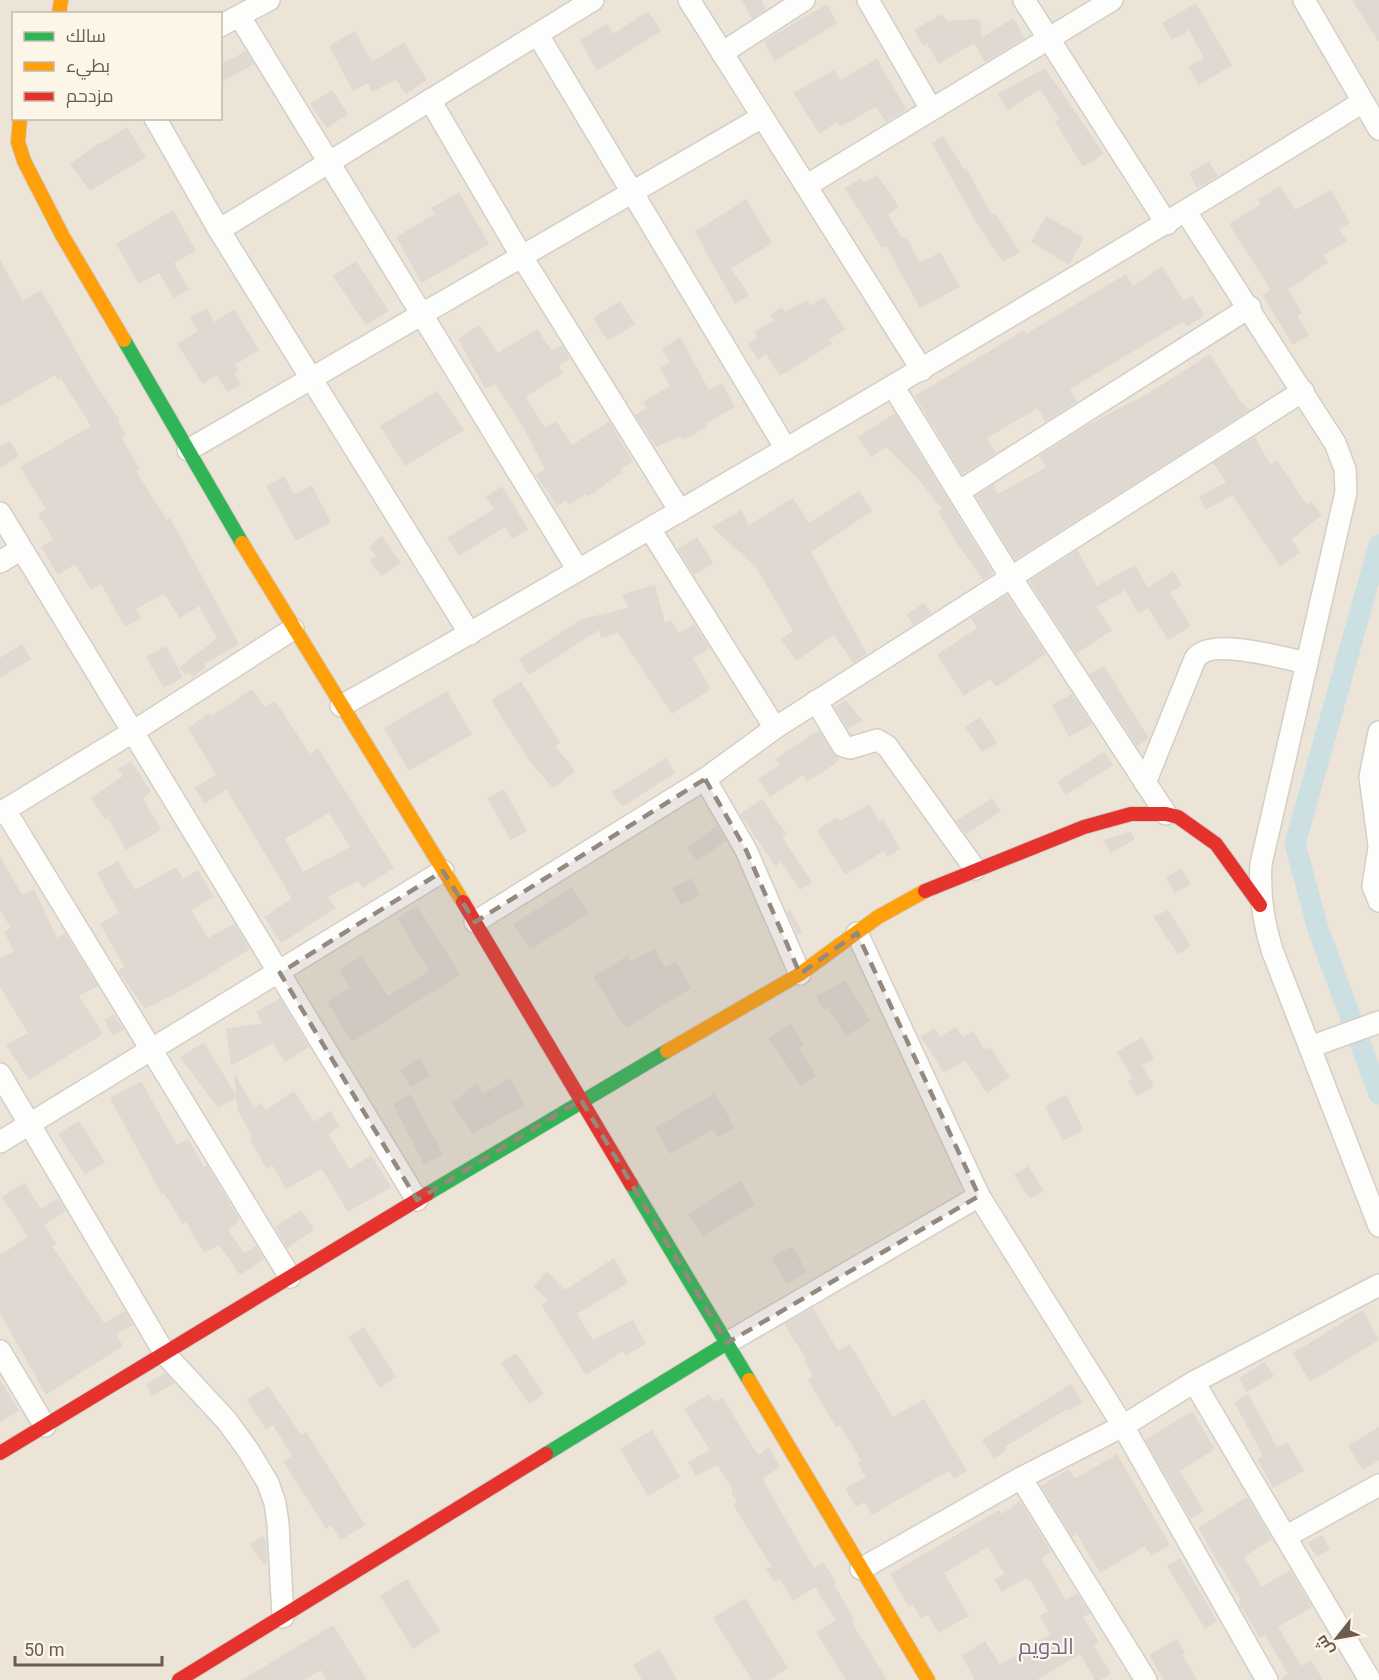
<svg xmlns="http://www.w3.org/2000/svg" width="1379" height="1680" viewBox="0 0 1379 1680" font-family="Roboto,Cairo,sans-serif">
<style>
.residential{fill:#ece4d7;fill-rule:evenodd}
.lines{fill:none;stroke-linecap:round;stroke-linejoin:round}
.canal{stroke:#ccdfe2;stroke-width:21}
.building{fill:#e0d9d2;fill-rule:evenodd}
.street-casing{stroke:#d3cec7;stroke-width:24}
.fast-casing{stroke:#d3cdc6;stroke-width:16}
.slow-casing{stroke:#d3cdc6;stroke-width:16}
.jam-casing{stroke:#d3cdc6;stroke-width:16}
.street{stroke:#fdfdfc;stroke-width:21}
.fast{stroke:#30b455;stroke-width:14}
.slow{stroke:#ff9f0a;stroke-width:14}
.jam{stroke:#e5322d;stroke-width:14}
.marked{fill:#95887c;fill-opacity:0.2;stroke:#95887c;stroke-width:4.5;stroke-dasharray:12 8;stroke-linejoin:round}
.labels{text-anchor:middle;stroke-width:4.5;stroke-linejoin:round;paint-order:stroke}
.quarter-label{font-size:22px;fill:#80668a;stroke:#fcf6e9}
</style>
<rect width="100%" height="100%" fill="#f4f1e9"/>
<!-- residential -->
<path class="residential" d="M0 0H1379V1680H0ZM14 14H220V118H14Z"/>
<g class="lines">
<!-- canal -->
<path class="canal" d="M1379 545 1295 844 1318 929 1379 1094"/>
</g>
<!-- building -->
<g class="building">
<path d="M742 0H761L766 9 752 19Z"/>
<path d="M1352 0H1379V42Z"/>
<path d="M1196 3 1232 65 1199 85 1188 67 1204 58 1189 30 1172 40 1162 23Z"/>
<path d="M827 4 837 23 775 61 764 41Z"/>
<path d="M648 11 661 31 597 71 580 40 607 24 613 34Z"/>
<path d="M942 14 947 21 980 19 982 38 1013 18 1025 38 985 62 974 43 939 64 927 44 923 46 914 30Z"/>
<path d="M355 31 372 62 404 42 427 80 406 94 396 80 372 92 368 83 353 91 329 46Z"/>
<path d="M246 51 254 64 220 83V65Z"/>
<path d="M877 59 906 109 886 122 876 107 840 127 837 122 820 134 793 93 834 70 840 80Z"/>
<path d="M1045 68 1104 154 1083 167 1055 122 1060 119 1040 89 1008 110 997 94Z"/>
<path d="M332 90 348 114 327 128 310 104Z"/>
<path d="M127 127 146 157 90 191 70 164 100 142V144Z"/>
<path d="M943 136 964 169 966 168 992 215 995 213 1020 252 1003 262 977 224 932 143Z"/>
<path d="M1209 161 1218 176 1197 188 1189 173Z"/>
<path d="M877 175 899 207 888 215 902 238 906 237 920 263 940 252 960 287 920 308 886 246 882 248 845 188 862 178 864 183Z"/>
<path d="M1280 186 1295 210 1331 190 1350 223 1339 229 1347 241 1324 255 1328 262 1288 290 1302 313 1297 316 1309 335 1293 345 1262 295 1271 290 1229 224 1261 204 1258 200Z"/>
<path d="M459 192 489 244 422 283 396 237 435 214 431 208Z"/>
<path d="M746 199 772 243 731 269 749 295 735 304 695 232Z"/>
<path d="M173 210 196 251 174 263 189 289 174 298 159 273 139 284 116 244Z"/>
<path d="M1046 216 1084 238 1069 265 1031 242Z"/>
<path d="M0 260 23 301 41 290 97 387 120 420 118 421 126 434 121 437 140 469 136 471 167 520 170 518 239 644 204 664 206 667 193 677 189 673 185 675 180 667 217 638 199 606 180 618 164 594 136 609 141 618 125 627 101 584 91 590 75 564 58 575 41 547 53 539 38 514 46 509 20 467 91 426 61 378 58 380 55 375 0 407Z"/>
<path d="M356 261 389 311 366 325 333 276Z"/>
<path d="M1162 266 1184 301 1192 296 1205 315 1187 327 1184 321 1070 389 1077 401 1045 422 1038 408 987 438 996 453 962 474 915 396 1024 330 1026 334 1126 274 1133 286Z"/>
<path d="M824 297 845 329 829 340 832 344 780 376 766 354 758 360 748 344 757 337 754 332 774 321 770 315 782 307 785 312 807 300 810 306Z"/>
<path d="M620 301 635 324 608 341 593 318Z"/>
<path d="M207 308 214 322 234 309 259 350 235 365 239 370 234 373 241 384 228 392 216 375 203 384 177 344 198 331 190 317Z"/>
<path d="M479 325 498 353 537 329 552 351 562 345 570 359 559 366 563 373 526 397 545 428 556 421 572 445 609 421 633 462 620 469 622 472 588 497 586 494 569 505 566 500 557 506 536 475 545 469 523 427 495 384 485 389 458 339Z"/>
<path d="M680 337 709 390 722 383 735 407 706 423 708 426 689 437 682 439 681 436 656 447 635 415 647 408 643 402 670 386 660 368 670 362 662 349Z"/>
<path d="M1210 354 1240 401 1250 410 1015 560 976 496 993 485 998 494 1046 467 1039 456 1090 424 1149 393Z"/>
<path d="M437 391 464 430 405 466 380 426Z"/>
<path d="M895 413 993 573 983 580 952 536 938 511 942 509 919 480 886 447 871 457 858 437Z"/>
<path d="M1255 437 1270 464 1277 460 1307 505 1311 501 1322 515 1292 539 1300 553 1280 566 1232 495 1206 510 1199 497 1226 482 1213 463Z"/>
<path d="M10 441 19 456 0 468V447Z"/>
<path d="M284 476 294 494 312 486 331 522 296 541 266 486Z"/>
<path d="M502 486 528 529 512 539 505 527 459 556 447 538 494 509 486 497Z"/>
<path d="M859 491 872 511 811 552 867 654 853 663 834 635 796 661 781 639 793 631 756 567 712 527 741 510 749 525 793 498 809 523Z"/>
<path d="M382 536 401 563 381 576 370 560 376 556 369 547Z"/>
<path d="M697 537 713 563 694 575 678 549Z"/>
<path d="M1077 550 1097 586 1135 565 1148 588 1173 571 1182 585 1170 593 1191 626 1168 640 1148 608 1138 613 1125 590 1096 607 1112 630 1076 654 1029 581Z"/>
<path d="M655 585 665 623 671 620 679 633 694 624 710 648 693 658 711 689 672 714 618 633 601 638 599 630 529 675 519 659 582 619 628 608 622 594Z"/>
<path d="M1007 595 1046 654 996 687 990 679 964 696 937 655 977 628 971 618Z"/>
<path d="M924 603 931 613 913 625 906 615Z"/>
<path d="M22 644 31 659 0 678V658Z"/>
<path d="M166 646 183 677 164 688 146 657Z"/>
<path d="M1104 666 1149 738 1137 746 1089 674Z"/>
<path d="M521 681 560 743 555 746 575 771 553 788 530 762 491 700Z"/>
<path d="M252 689 265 707 275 701 310 754 318 748 394 868 363 888 358 881 328 897 336 908 281 943 264 917 291 899 286 888 226 789 205 804 194 788 216 774 188 728 210 713 212 716ZM329 813 350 847 303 872 285 839Z"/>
<path d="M447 691 472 734 409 771 384 728Z"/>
<path d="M1072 694 1092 724 1069 737 1052 705Z"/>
<path d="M846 700 862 720 848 729 834 707Z"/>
<path d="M980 717 997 743 982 752 965 727Z"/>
<path d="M819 730 839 761 807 782 803 775 770 797 758 779 779 765 775 759Z"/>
<path d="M1104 752 1113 765 1066 795 1057 782Z"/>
<path d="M666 758 675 773 622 807 612 792Z"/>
<path d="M131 761 151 792 143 798 161 830 126 850 108 818 105 820 91 798 123 776 118 769Z"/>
<path d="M504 789 527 831 511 840 487 798Z"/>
<path d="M992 798 1001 811 966 834 956 821Z"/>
<path d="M762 799 786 834 782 837 812 882 800 890 781 862 775 866 740 814Z"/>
<path d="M869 804 879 821 883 819 900 849 887 857 884 851 845 875 817 830 837 817 840 821Z"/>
<path d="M717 826 726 841 697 861 687 847Z"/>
<path d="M1131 832 1135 839 1111 853 1103 840Z"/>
<path d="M0 856 22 895 34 889 57 938 65 933 98 986 79 996 103 1034 29 1080 6 1045 28 1033 0 987V959L14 951 4 932 11 928 0 910Z"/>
<path d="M118 861 135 890 176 867 183 879 198 870 214 897 191 910 208 938 234 924 250 949 192 985 145 1009 118 971 124 966 100 924 119 913 97 873Z"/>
<path d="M1181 868 1191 884 1175 893 1166 878Z"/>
<path d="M692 878 700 895 681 905 672 888Z"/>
<path d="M572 887 589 913 530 950 513 924Z"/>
<path d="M417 905 460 975 352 1042 327 1002 350 987 339 970 362 956 388 996 429 971 397 918Z"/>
<path d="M790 910 802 932 797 935 787 912Z"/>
<path d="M1168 910 1191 946 1178 954 1153 917Z"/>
<path d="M655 949 665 967 676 961 691 988 626 1028 593 977 627 956 631 961Z"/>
<path d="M845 980 870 1021 846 1036 827 1008 824 1010 816 996Z"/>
<path d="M280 998 309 1047 285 1062 273 1043 231 1066 226 1029 262 1023 256 1012Z"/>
<path d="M114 1014 124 1030 113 1036 104 1020Z"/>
<path d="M791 1024 804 1045 799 1048 816 1076 801 1086 769 1038Z"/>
<path d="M956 1027 963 1037 973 1031 985 1050 990 1047 1010 1077 987 1093 965 1060 944 1073 921 1037 934 1028 940 1037Z"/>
<path d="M1142 1037 1154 1059 1142 1065 1154 1086 1137 1096 1128 1081 1133 1078 1117 1052Z"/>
<path d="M204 1042 236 1095 234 1072 254 1108 261 1103 266 1110 294 1091 314 1122 330 1111 340 1126 328 1134 350 1169 371 1155 391 1187 348 1212 322 1169 286 1189 273 1166 267 1169 250 1140 253 1138 238 1111 236 1098 218 1108 180 1057Z"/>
<path d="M419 1058 430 1076 411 1087 400 1070Z"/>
<path d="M510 1078 525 1105 473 1134 452 1103 477 1083 483 1093Z"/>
<path d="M141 1081 177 1145 188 1139 204 1167 207 1165 240 1220 228 1230 244 1253 256 1246 264 1259 240 1275 219 1245 204 1253 186 1222 183 1224 164 1193 162 1195 110 1098Z"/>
<path d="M715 1093 735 1128 718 1137 713 1129 670 1154 655 1128Z"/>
<path d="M410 1094 443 1154 424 1165 393 1104Z"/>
<path d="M1066 1095 1084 1130 1063 1141 1045 1106Z"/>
<path d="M79 1121 105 1162 85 1175 58 1134Z"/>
<path d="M1028 1166 1044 1190 1030 1199 1014 1175Z"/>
<path d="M740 1181 755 1204 703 1237 688 1215Z"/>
<path d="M24 1183 41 1209 58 1198 66 1211 44 1225 56 1244 52 1246 104 1323 125 1311 133 1325 116 1334 123 1346 46 1395 0 1313V1255L28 1237 2 1197Z"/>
<path d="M301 1210 314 1230 287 1248 275 1227Z"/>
<path d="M792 1246 807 1272 786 1284 771 1258Z"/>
<path d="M614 1258 628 1283 577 1314 593 1340 633 1320 646 1344 626 1355 623 1351 586 1375 541 1305 548 1300 533 1286 547 1272 565 1290Z"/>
<path d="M813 1308 838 1351 850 1344 893 1417 924 1399 967 1471 954 1479 949 1471 941 1475 872 1515 864 1502 856 1507 845 1488 866 1477 858 1463 861 1460 840 1425 836 1427 808 1380 813 1376 804 1361 807 1360 784 1324Z"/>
<path d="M1363 1310 1379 1340 1310 1382 1293 1353Z"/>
<path d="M364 1327 396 1377 380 1388 348 1337Z"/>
<path d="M516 1353 544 1394 529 1404 501 1363Z"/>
<path d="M1265 1362 1274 1376 1247 1392 1239 1378Z"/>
<path d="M165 1373 175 1383 152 1396 146 1384Z"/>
<path d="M0 1380 19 1410 0 1423Z"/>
<path d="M1071 1384 1082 1402 1068 1411 1067 1409 1005 1447 1007 1450 994 1459 982 1440Z"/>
<path d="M268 1386 301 1435 306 1432 365 1525 341 1540 331 1525 326 1529 283 1461 292 1456 273 1425 266 1430 247 1400Z"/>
<path d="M709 1394 714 1402 722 1397 758 1455 769 1447 780 1467 763 1478 766 1486 814 1568 823 1562 836 1582 834 1584 854 1619 851 1621 887 1680H846L816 1632 836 1620 815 1587 793 1601 780 1579 774 1582 766 1569 771 1566 733 1505 737 1502 731 1491 733 1490 717 1465 696 1476 688 1462 710 1450 684 1409Z"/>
<path d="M1248 1394 1277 1447 1287 1442 1304 1471 1273 1488 1257 1459 1263 1456 1234 1402Z"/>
<path d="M1192 1411 1215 1449 1180 1471 1204 1511 1191 1519 1145 1440Z"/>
<path d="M1379 1427V1460L1363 1470 1348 1446Z"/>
<path d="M652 1430 680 1477 648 1496 620 1449Z"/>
<path d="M1117 1454 1170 1545 1151 1556 1145 1546 1100 1573 1077 1534 1072 1537 1041 1486 1069 1469 1075 1479Z"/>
<path d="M1247 1497 1272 1539 1244 1557 1262 1587 1290 1570 1312 1607 1278 1627 1301 1666 1311 1660 1323 1680H1280L1288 1674 1265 1635 1260 1638 1238 1602 1241 1600 1198 1528Z"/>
<path d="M1020 1501 1050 1550 1051 1552 1041 1558 1066 1600 1077 1593 1090 1613 1083 1617 1099 1642 1094 1646 1111 1674 1100 1680H1095L1080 1654 1037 1680H975L962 1656 985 1641 1000 1665 1050 1634 1040 1616 1048 1611 1030 1580 1028 1582 1026 1578 1002 1592 994 1580 1004 1574 988 1547 944 1573 969 1616 938 1633 928 1615 921 1618 913 1605 909 1607 890 1574 999 1510 1002 1514Z"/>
<path d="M1322 1535 1330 1549 1317 1557 1308 1543Z"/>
<path d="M263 1536 266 1540 267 1563 264 1565 250 1544Z"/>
<path d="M1180 1558 1217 1621 1205 1629 1167 1566Z"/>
<path d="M407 1579 440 1631 413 1649 380 1596Z"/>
<path d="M745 1598 788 1668 769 1680H752L713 1618Z"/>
<path d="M333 1625 367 1680H327L321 1670 304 1680H242Z"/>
<path d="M1177 1639 1185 1653 1182 1655 1197 1680H1164L1149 1655Z"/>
<path d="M659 1649 677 1680H642L633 1665Z"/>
</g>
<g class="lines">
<defs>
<g id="street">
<path d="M689 0 922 370"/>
<path d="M868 0 931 109"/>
<path d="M1024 0 1167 224"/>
<path d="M1304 0 1379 129"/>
<path d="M240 17 578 570"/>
<path d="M220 26 269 0"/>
<path d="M538 35 786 449"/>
<path d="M722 53 804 0"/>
<path d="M430 100 522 257 680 511"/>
<path d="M155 118 219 230 470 634"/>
<path d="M806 186 1112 0"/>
<path d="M1186 212 1335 443 1345 469 1346 492 1261 864C1259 894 1263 921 1272 950L1379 1226"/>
<path d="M219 230 593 0"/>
<path d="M893 386 1010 576 1166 814"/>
<path d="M188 450 762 117"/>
<path d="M960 491 1250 307"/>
<path d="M0 513 417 1200"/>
<path d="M650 529 775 728"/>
<path d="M0 562 21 549"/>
<path d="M816 701 843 746 850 748 877 740 887 746 975 869"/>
<path d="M341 706C492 622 640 534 789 447 981 334 1172 221 1361 103"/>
<path d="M1379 732 1370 777 1379 845"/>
<path d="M705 779 746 850 800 974"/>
<path d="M1145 783 1195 659C1209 636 1283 658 1307 663"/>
<path d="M5 810 290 1277"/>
<path d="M0 813 131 733 293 629"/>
<path d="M1379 848 1373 886 1379 901"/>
<path d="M475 922 705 779 775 728 1303 391"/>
<path d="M857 933 979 1196 1123 1426 1267 1680"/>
<path d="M1310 1047 1379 1022"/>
<path d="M0 1074 165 1354 227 1421 248 1450 268 1483 275 1503 278 1524 283 1617"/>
<path d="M0 1142 443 871"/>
<path d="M727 1343 979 1196"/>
<path d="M0 1351 45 1426"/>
<path d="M1194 1382 1370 1680"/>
<path d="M1021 1478 1146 1680"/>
<path d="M1287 1536 1379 1485"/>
<path d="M861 1569 1021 1478 1123 1426 1194 1382 1379 1285"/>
</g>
<g id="fast">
<path d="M124 340 242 543"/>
<path d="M631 1184 749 1380"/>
<path d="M427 1194 667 1051"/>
<path d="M546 1454 727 1343"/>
</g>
<g id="slow">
<path d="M59 14 61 0"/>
<path d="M20 118 18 142 24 161 62 235 124 340"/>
<path d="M242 543 463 902"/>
<path d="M667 1051 800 974 878 917 925 891"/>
<path d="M749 1380 928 1680"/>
</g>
<g id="jam">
<path d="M925 891 1084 827 1131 814H1166L1178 817 1216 844 1260 905"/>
<path d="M463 902 631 1184"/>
<path d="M0 1453 427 1194"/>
<path d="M179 1680 546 1454"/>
</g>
</defs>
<!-- street casing -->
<use href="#street" class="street-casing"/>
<!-- fast casing -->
<use href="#fast" class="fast-casing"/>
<!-- slow casing -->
<use href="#slow" class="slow-casing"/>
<!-- jam casing -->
<use href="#jam" class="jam-casing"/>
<!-- street -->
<use href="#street" class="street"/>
<!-- fast -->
<use href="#fast" class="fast"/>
<!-- slow -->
<use href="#slow" class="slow"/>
<!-- jam -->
<use href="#jam" class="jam"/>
</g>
<!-- marked area -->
<path class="marked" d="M705 779 746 850 800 974 857 933 979 1196 727 1343 581 1100 417 1200 280 973 443 871 475 922Z"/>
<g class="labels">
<!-- quarter labels -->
<g class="quarter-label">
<text x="1046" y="1654">الدويم</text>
</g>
</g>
<!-- legend -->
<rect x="12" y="12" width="210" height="108" fill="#fcf6e9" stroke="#c3b8ab" stroke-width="1.5"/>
<rect x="24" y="32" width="30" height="9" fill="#30b455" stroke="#c3b8ab" stroke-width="1.5"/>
<text x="66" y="42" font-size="18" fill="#6d5b4d">سالك</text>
<rect x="24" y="62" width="30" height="9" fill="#ff9f0a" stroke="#c3b8ab" stroke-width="1.5"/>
<text x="66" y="72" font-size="18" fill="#6d5b4d">بطيء</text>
<rect x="24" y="92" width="30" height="9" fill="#e5322d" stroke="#c3b8ab" stroke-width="1.5"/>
<text x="66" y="102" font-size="18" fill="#6d5b4d">مزدحم</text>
<!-- north arrow -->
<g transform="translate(1337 1638) rotate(239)" stroke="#fcf6e9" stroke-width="4.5" paint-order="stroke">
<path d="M0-4.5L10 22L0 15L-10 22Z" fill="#6d5b4d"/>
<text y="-9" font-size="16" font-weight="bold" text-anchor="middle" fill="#6d5b4d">ش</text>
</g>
<!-- scale -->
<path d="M15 1656v9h147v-9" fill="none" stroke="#6d5b4d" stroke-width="3"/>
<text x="24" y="1656" font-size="18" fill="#6d5b4d" stroke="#fcf6e9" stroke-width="4.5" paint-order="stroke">50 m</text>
</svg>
